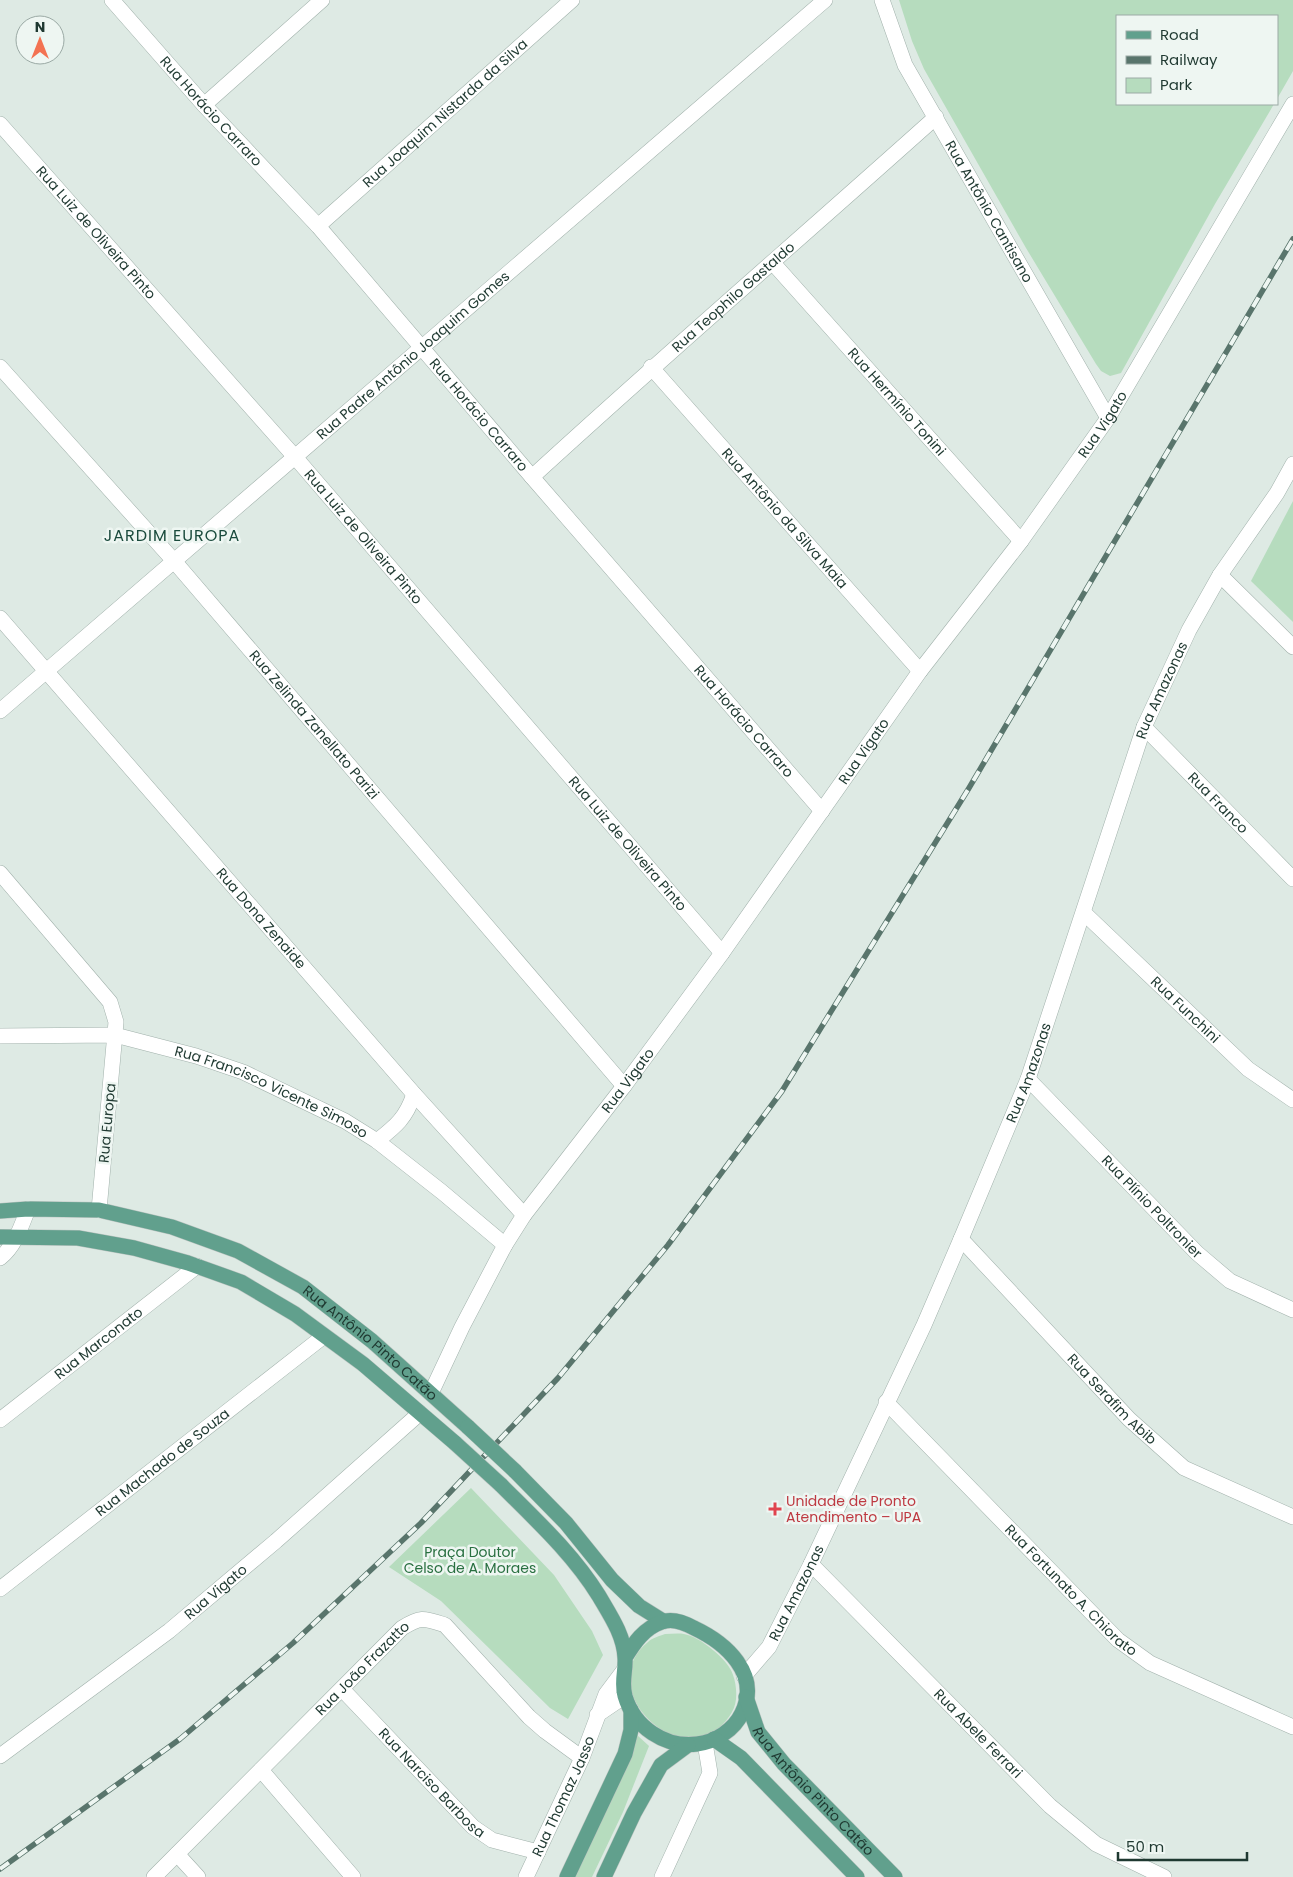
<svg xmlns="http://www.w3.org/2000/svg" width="1293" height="1877" viewBox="0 0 1293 1877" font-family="Poppins,sans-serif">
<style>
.green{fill:#b6dcbe}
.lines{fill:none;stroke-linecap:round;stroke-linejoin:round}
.minor-casing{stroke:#a1b1ab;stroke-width:16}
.major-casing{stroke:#bcc4c1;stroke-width:16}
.minor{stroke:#fff;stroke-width:15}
.major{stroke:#61a08d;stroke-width:15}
.rail-casing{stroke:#59756c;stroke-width:5.5}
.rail{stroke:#eef6f2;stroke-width:4;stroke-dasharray:11;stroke-linecap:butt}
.major-bridge-casing{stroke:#bcc4c1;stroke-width:16;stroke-linecap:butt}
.major-bridge{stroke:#61a08d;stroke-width:15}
.health-dot{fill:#e0444e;stroke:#eef6f2;stroke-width:2}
.labels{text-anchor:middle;stroke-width:5;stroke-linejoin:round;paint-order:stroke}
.street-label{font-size:14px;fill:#1f3931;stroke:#eef6f2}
.health-label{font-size:14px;fill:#be3a42;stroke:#eef6f2;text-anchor:start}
.park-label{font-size:14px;fill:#297041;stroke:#eef6f2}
.quarter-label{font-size:16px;letter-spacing:1px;fill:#1b4b3d;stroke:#eef6f2}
</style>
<rect width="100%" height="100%" fill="#deeae4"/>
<!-- green -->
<g class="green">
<path d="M899 0H1293V71L1277 99V16H1117V104H1274L1215 204 1121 373 1110 376 1101 371 1096 364 1026 248 924 69 912 41Z"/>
<path d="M1293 501V622L1251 581Z"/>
<path d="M471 1488 554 1575 592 1631 603 1655 568 1719 550 1708 441 1601 389 1567Z"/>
<path d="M665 1634C671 1634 678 1633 684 1634 699 1636 729 1660 733 1675 737 1686 738 1702 732 1712 690 1784 588 1691 648 1642 652 1638 660 1636 665 1634Z"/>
<path d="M637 1735 649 1746 623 1812 592 1877H574Z"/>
</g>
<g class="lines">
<defs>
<g id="minor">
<path id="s1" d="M112 0 204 105 318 226 532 477 822 811"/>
<path id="s2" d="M882 0 905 65 1108 418"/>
<path d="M204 105 322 0"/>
<path id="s3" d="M0 124 295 457 722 953"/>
<path id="s4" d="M318 226 572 0"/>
<path id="s5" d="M773 263 1021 541"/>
<path id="s6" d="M0 367 174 561 624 1086"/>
<path id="s7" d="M651 367 920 671"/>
<path id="s8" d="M532 477C665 355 801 238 936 117"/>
<path d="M1220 575 1293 647"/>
<path id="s9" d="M0 618 414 1094 524 1215"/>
<path id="s10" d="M0 711 825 0"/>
<path id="s11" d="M1144 727 1293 879"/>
<path d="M0 873 110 1002 116 1022 99 1210"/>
<path id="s12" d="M1084 913 1248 1069 1293 1100"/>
<path id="s13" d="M0 1036 115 1035 196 1056 243 1072 345 1121 377 1141 442 1192 505 1245"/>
<path id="s14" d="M1028 1079 1197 1253 1230 1281 1293 1310"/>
<path d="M377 1141C396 1126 406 1118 414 1094"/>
<path id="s15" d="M961 1239 1129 1419 1184 1468 1293 1517"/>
<path d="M0 1258C15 1246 21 1227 28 1209"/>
<path id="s16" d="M431 1393 462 1327 505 1245 524 1215 624 1086 722 953 920 671 1021 541 1108 418 1293 104"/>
<path id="s17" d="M886 1402 1118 1640 1150 1663 1293 1727"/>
<path id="s18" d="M0 1420 197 1266"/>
<path id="s19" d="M811 1564 1050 1806 1096 1844 1164 1877"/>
<path id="s20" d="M0 1589 324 1336"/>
<path id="s21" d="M744 1676 769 1647 811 1564 924 1325 961 1239 1028 1079 1144 727 1189 630 1220 575 1277 493 1293 464"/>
<path id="s22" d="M342 1689 473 1827 492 1840 538 1852"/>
<path d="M597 1715 625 1696"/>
<path id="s23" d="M0 1756 169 1631 276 1541 420 1413"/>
<path d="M261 1770 353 1877"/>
<path d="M177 1854 198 1877"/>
<path id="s24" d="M154 1877 402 1628C421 1616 424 1618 445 1625L529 1717 545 1731 582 1758"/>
<path id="s25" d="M526 1877 582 1758 606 1694 624 1670"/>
<path d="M662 1877 710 1773 705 1743"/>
</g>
<g id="major">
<path id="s26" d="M0 1211 28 1209 99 1210 172 1227 238 1251 303 1287 372 1341 468 1427"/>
<path d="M0 1237 78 1238 134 1248 188 1263 241 1282 295 1314 363 1364 455 1443"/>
<path d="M515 1471 566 1523 612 1580 639 1606 663 1621"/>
<path d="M501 1485C536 1520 573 1554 599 1596 610 1615 624 1635 625 1658 626 1671 621 1682 625 1696 634 1727 665 1748 697 1744 715 1742 734 1730 742 1713 761 1674 726 1643 694 1628 685 1623 672 1618 662 1622 644 1628 634 1643 625 1658"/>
<path id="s27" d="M746 1697 758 1732 784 1764 895 1877"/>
<path d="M714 1739 741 1758 857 1877"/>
<path d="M567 1877 625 1754 631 1730V1710"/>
<path d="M604 1877 634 1813 661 1765 688 1745"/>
</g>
</defs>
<!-- minor casing -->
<use href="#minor" class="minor-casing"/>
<!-- major casing -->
<use href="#major" class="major-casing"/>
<!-- minor -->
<use href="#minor" class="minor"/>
<!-- major -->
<use href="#major" class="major"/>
<defs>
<path id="rail" d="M0 1869 180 1739 293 1643 421 1523 558 1378 668 1245 782 1091 969 788 1293 239"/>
</defs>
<!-- rail casing -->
<use href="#rail" class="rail-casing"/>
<!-- rail -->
<use href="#rail" class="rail"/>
<defs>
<g id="major-bridge">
<path d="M468 1427 515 1471"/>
<path d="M455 1443 501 1485"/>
</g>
</defs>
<!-- major-bridge casing -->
<use href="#major-bridge" class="major-bridge-casing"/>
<!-- major-bridge -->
<use href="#major-bridge" class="major-bridge"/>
</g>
<!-- markers -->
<path class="health-dot" d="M772.5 1501.5h5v5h5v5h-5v5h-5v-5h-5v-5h5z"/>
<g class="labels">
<!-- street labels -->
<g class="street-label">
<text dy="5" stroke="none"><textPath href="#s1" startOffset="149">Rua Horácio Carraro</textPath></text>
<text dy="5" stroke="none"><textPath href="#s4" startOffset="170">Rua Joaquim Nistarda da Silva</textPath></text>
<text dy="5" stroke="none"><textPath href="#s2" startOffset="238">Rua Antônio Cantisano</textPath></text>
<text dy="5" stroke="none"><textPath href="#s3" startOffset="145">Rua Luiz de Oliveira Pinto</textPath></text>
<text dy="5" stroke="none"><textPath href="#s8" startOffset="270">Rua Teophilo Gastaldo</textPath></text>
<text dy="5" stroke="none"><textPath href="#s10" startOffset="545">Rua Padre Antônio Joaquim Gomes</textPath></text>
<text dy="5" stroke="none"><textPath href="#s5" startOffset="186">Rua Hermínio Tonini</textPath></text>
<text dy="5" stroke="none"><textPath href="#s1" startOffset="554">Rua Horácio Carraro</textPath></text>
<text dy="5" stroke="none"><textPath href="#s16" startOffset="1181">Rua Vigato</textPath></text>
<text dy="5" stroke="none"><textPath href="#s7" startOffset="202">Rua Antônio da Silva Maia</textPath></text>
<text dy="5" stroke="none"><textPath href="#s3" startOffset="550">Rua Luiz de Oliveira Pinto</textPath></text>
<text dy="5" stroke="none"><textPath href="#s21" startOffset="1074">Rua Amazonas</textPath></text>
<text dy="5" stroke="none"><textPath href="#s1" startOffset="959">Rua Horácio Carraro</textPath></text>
<text dy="5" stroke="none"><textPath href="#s6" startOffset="476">Rua Zelinda Zanellato Parizi</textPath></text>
<text dy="5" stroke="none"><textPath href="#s16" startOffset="776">Rua Vigato</textPath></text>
<text dy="5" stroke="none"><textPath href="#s11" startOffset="106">Rua Franco</textPath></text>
<text dy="5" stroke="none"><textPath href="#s3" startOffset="955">Rua Luiz de Oliveira Pinto</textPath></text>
<text dy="5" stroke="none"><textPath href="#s9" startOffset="398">Rua Dona Zenaide</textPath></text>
<text dy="5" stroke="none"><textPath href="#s12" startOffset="140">Rua Funchini</textPath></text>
<text dy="5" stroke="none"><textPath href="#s21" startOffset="669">Rua Amazonas</textPath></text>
<text dy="5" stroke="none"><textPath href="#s16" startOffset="371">Rua Vigato</textPath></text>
<text dy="5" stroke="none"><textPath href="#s13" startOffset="282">Rua Francisco Vicente Simoso</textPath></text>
<text transform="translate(107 1123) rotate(-85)" y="5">Rua Europa</text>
<text dy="5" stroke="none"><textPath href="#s14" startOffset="178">Rua Plínio Poltronier</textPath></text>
<text dy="5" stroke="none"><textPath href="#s18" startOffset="125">Rua Marconato</textPath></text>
<text dy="5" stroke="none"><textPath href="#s26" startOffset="406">Rua Antônio Pinto Catão</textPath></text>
<text dy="5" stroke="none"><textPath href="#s15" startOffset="220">Rua Serafim Abib</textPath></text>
<text dy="5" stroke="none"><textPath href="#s20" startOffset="206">Rua Machado de Souza</textPath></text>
<text dy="5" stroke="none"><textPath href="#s17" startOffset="264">Rua Fortunato A. Chiorato</textPath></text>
<text dy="5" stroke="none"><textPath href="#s23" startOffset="271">Rua Vigato</textPath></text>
<text dy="5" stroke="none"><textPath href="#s21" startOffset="99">Rua Amazonas</textPath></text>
<text dy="5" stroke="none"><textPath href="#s24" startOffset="295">Rua João Frazatto</textPath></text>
<text dy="5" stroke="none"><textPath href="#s19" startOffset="238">Rua Abele Ferrari</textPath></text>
<text dy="5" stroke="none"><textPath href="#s22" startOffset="130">Rua Narciso Barbosa</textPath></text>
<text dy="5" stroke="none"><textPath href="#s27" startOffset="118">Rua Antônio Pinto Catão</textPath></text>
<text dy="5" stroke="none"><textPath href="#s25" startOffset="89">Rua Thomaz Jasso</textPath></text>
</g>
<!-- health labels -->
<g class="health-label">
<text x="786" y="1506">Unidade de Pronto<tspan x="786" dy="16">Atendimento – UPA</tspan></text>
</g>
<!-- park labels -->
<g class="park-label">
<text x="470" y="1557">Praça Doutor<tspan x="470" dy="16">Celso de A. Moraes</tspan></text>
</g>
<!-- quarter labels -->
<g class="quarter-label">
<text x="172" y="541">JARDIM EUROPA</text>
</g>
</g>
<!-- legend -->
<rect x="1116" y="15" width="162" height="90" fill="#eef6f2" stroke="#9baaa5"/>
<rect x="1126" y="31" width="25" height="8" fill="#61a08d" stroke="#9baaa5"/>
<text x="1160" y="40" font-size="15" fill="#1f3931">Road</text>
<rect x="1126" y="56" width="25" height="8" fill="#59756c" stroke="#9baaa5"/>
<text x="1160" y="65" font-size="15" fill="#1f3931">Railway</text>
<rect x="1126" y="78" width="25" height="15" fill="#b6dcbe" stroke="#9baaa5"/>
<text x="1160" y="90" font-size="15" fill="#1f3931">Park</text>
<!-- north arrow -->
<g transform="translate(40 40)"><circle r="24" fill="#eef6f2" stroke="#9baaa5"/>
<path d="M0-4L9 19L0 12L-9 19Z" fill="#f37252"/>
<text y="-8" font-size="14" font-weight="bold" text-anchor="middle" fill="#1f3931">N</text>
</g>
<!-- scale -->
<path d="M1118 1852v8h129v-8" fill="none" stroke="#1f3931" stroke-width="2.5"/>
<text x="1126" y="1852" font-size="15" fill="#1f3931" stroke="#eef6f2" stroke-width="4" paint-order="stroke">50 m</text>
</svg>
